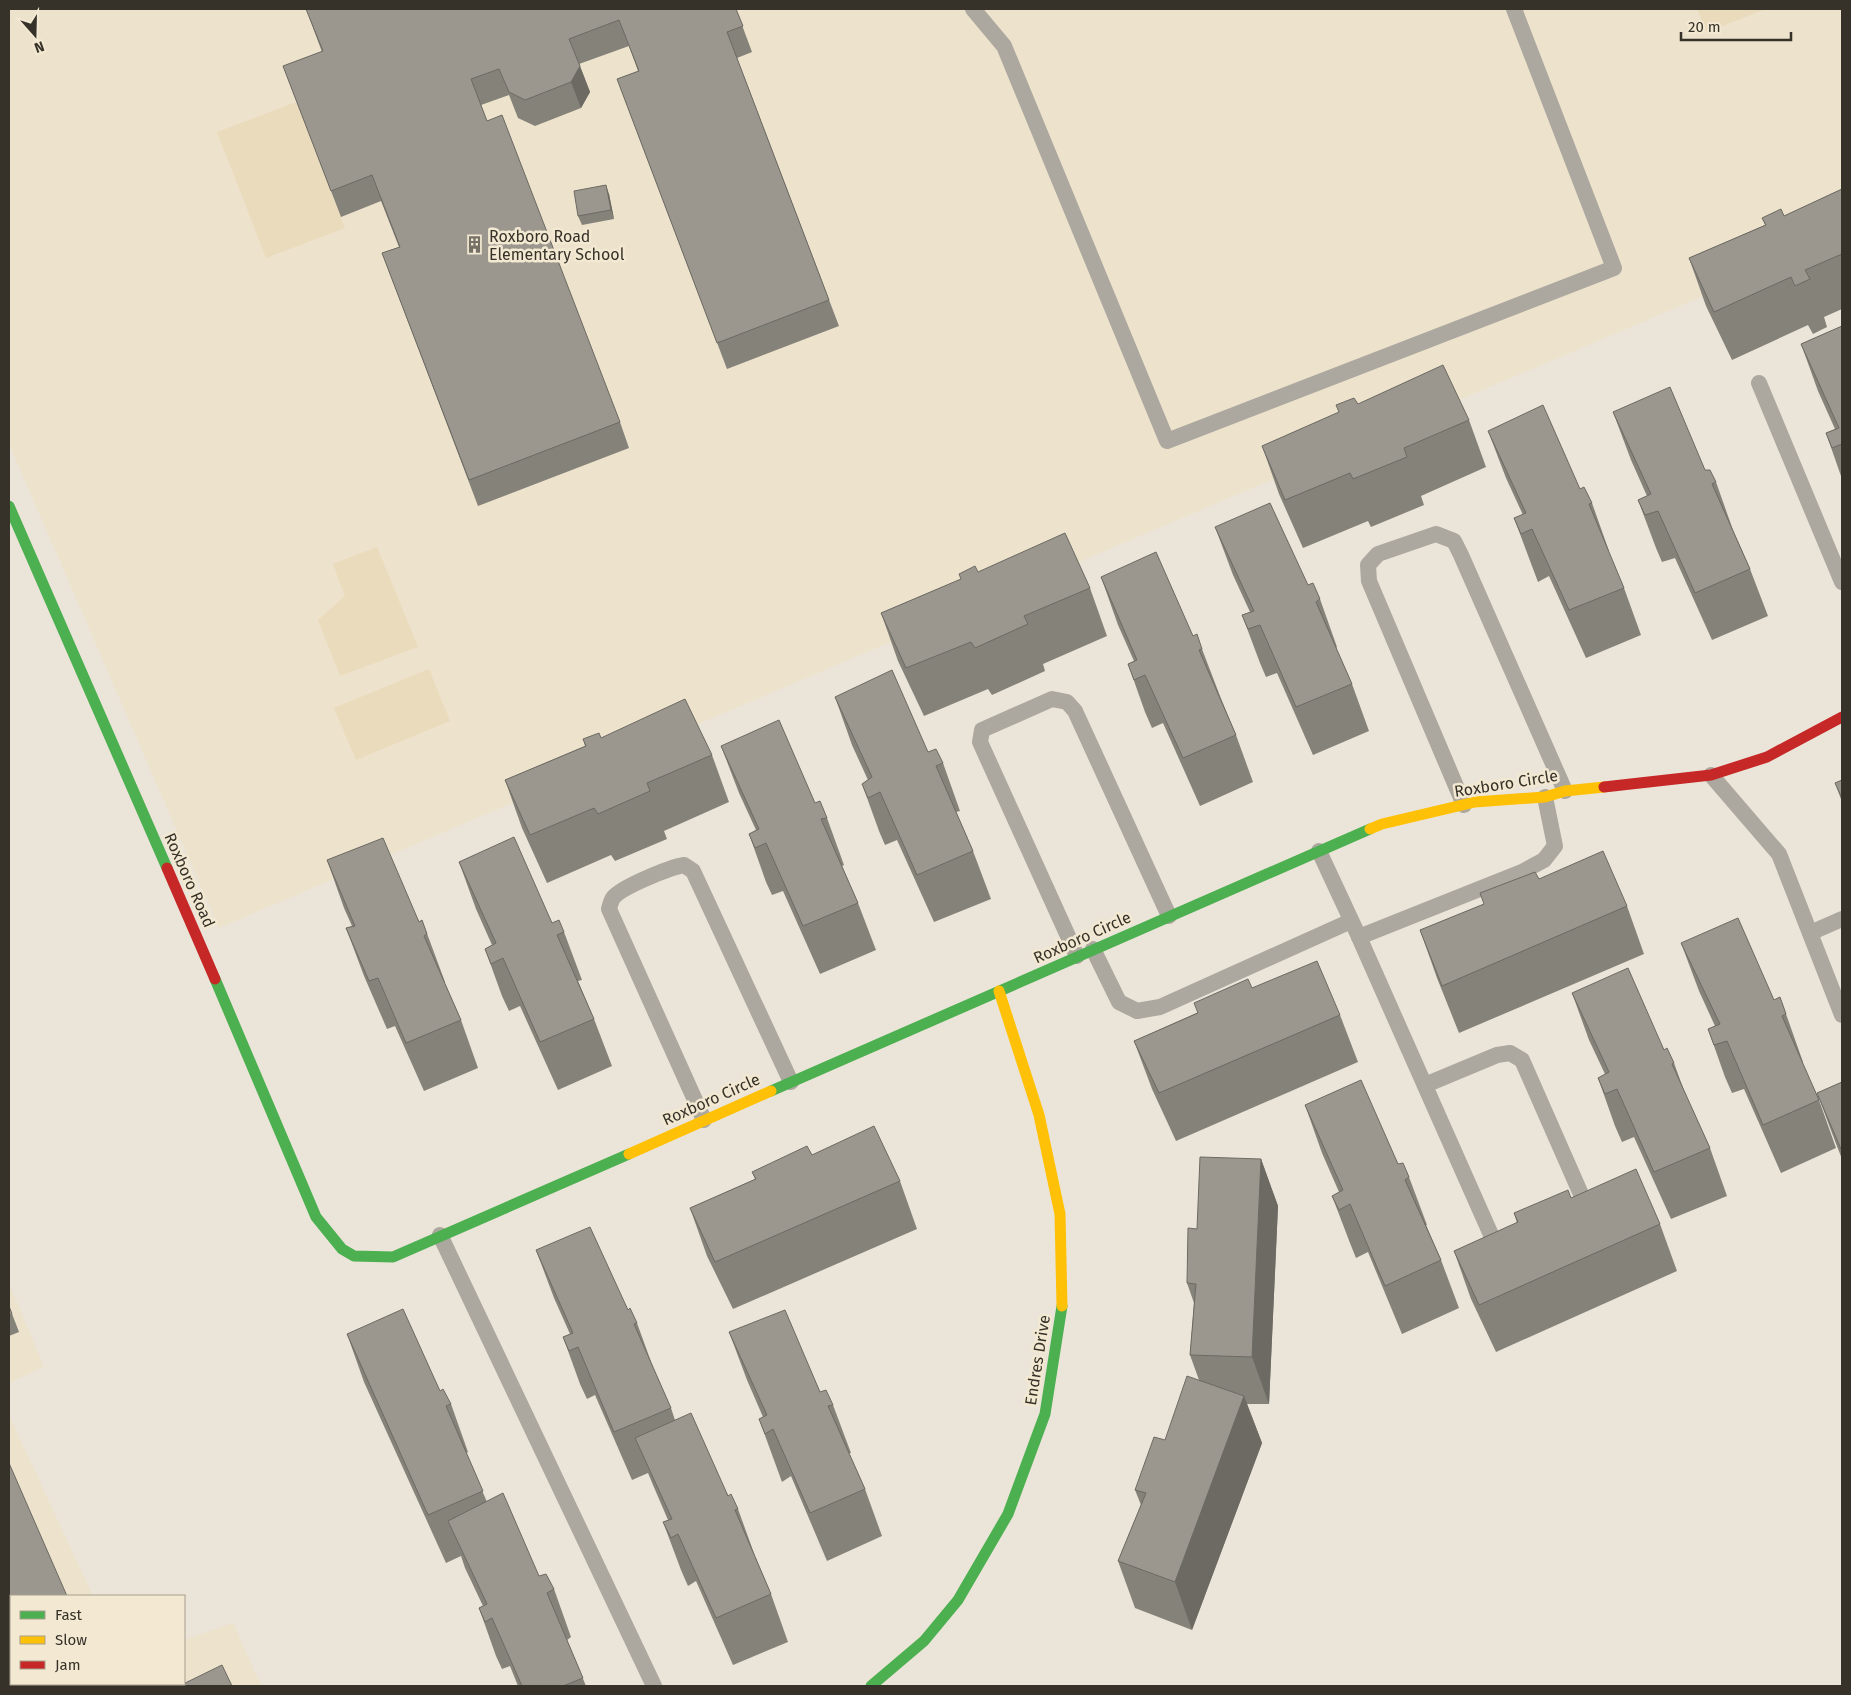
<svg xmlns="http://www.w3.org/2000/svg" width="1851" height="1695" viewBox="0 0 1851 1695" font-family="'Fira Sans',sans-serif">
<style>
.built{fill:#ede2cc}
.green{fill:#eadbbc}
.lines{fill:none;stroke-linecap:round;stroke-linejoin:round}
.lane{stroke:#aca89f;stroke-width:16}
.fast{stroke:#4caf50;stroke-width:11}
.slow{stroke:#ffc107;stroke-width:11}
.jam{stroke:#c62828;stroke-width:11}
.wall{fill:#85827a}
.shaded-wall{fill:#6c6a63}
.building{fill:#9b978e;stroke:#6c6a63}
.labels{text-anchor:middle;stroke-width:5;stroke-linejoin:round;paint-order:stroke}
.poi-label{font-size:16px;fill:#363229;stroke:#f3e8d1;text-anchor:start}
.street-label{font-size:16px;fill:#363229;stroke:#f3e8d1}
</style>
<rect width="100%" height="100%" fill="#ebe5d9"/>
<!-- built -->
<g class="built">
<path d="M9 9H1842V237L219 928 9 444Z"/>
<path d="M9 1283 44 1367 9 1383Z"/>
<path d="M9 1415 93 1596H11V1684H184V1640L233 1623 261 1686H9Z"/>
</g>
<!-- green -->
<g class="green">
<path d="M1697 9H1766L1707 32Z"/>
<path d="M296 102 345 228 266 258 217 132Z"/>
<path d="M377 547 418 647 340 676 318 620 345 596 333 564Z"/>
<path d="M429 669 450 721 356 760 334 708Z"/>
</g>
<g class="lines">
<!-- lane -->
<g class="lane">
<path d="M973 9 1004 46 1167 441 1614 268 1514 9"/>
<path d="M1759 383 1842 582"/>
<path d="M1711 775 1779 854 1842 1015"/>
<path d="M1464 805 1369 581 1368 565 1378 554 1436 534 1454 541 1461 555 1565 791"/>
<path d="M1319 851 1359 937 1522 872 1544 860 1555 846 1545 797"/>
<path d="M1810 933 1842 919"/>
<path d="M1359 937 1492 1237 1508 1243 1510 1242"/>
<path d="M1093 949 1119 1002 1137 1011 1160 1007 1351 921"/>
<path d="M1077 956 980 742 982 730 1052 699 1067 702 1075 711 1169 916"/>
<path d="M1425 1085 1497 1055 1510 1053 1522 1060 1584 1201 1579 1214"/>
<path d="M704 1120 609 909C610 905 611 901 613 898 621 887 671 867 684 865L693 871 791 1082"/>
<path d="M440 1235 654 1686"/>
</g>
<!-- fast -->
<g class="fast">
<path d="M9 506 167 868"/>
<path d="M215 979 316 1217 342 1249 354 1256 393 1257 629 1154"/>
<path d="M771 1091 1370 829"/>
<path d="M871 1686 924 1641 958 1600 1008 1514 1045 1414 1062 1306"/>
</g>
<!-- slow -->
<g class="slow">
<path d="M1370 829 1382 824 1475 802 1545 797 1565 791 1604 787"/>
<path d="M999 991 1039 1115 1060 1214 1062 1306"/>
<path d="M629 1154 771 1091"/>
</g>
<!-- jam -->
<g class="jam">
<path d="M1604 787 1711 775 1767 757 1842 717"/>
<path d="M167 868 215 979"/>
</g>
</g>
<!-- wall -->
<g class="wall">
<path d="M306 9H736L752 52 737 58 839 326 727 369 617 79 638 71 629 46 579 64 590 92 581 108 535 126 518 118 509 95 481 105 487 121 620 422 629 448 478 506 382 253 399 247 381 201 341 217 283 66 322 52Z"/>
<path d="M1842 189V309L1824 317 1827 327 1813 334 1808 325 1732 360 1706 306 1689 258 1765 225 1762 218 1784 216Z"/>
<path d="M609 194 614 219 582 225 578 216Z"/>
<path d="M1842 326V479L1826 433 1835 429 1818 391 1801 344Z"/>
<path d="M1358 404 1469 420 1486 467 1421 496 1424 505 1371 527 1368 521 1303 548 1279 494 1262 446Z"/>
<path d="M1613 412 1705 470 1716 482 1733 530 1750 569 1768 616 1712 640 1675 558 1662 562 1656 548 1638 500 1647 496 1631 460Z"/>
<path d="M1488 431 1580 489 1592 503 1609 551H1608L1624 588 1641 635 1586 658 1549 576 1538 582 1514 518 1523 515 1506 478Z"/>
<path d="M1215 527 1308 585 1320 599 1337 647 1336 648 1352 684 1369 731 1313 755 1277 673 1266 677 1260 663 1242 615 1250 612 1233 575Z"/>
<path d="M978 572 1090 588 1107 636 1043 664 1045 671 992 695 988 689 924 716 898 661 881 613Z"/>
<path d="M1101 577 1193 636 1202 649 1220 696 1236 735 1253 782 1200 806 1163 723 1152 728 1145 712 1128 664 1134 661 1118 625Z"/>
<path d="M835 697 928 752 943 763 960 811 956 812 973 851 991 899 934 922 897 840 885 845 879 831 862 784 868 780 852 745Z"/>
<path d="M601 738 712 755 729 802 664 831 667 839 615 861 611 855 547 883 522 828 505 780 585 746 583 739Z"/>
<path d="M721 746 815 803 827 818 844 865 842 866 858 903 876 950 820 974 783 891 772 895 766 882 749 834 756 830 739 793Z"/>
<path d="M1842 780V802L1835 783Z"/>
<path d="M327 860 419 922 422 920 445 982H444L461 1020 478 1068 424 1091 395 1026 387 1029 364 976 346 928 352 926 344 908Z"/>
<path d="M459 862 552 923 564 932 582 980 578 981 594 1019 612 1066 558 1090 520 1006 509 1011 502 996 485 949 492 945 476 909Z"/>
<path d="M1539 879 1627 906 1644 954 1459 1033 1437 978 1420 930 1484 904Z"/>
<path d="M1681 943 1774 1000 1780 997 1803 1062H1802L1819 1100 1836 1148 1781 1173 1744 1089 1732 1093 1725 1077 1708 1029 1715 1026 1699 991Z"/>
<path d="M1252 988 1340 1015 1358 1062 1176 1141 1152 1089 1134 1041Z"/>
<path d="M1572 993 1664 1050 1674 1063 1686 1096 1710 1148 1727 1196 1671 1219 1634 1137 1622 1142 1615 1126 1598 1078 1605 1074 1589 1040Z"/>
<path d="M1842 1082V1159L1835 1141 1817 1093Z"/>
<path d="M1305 1105 1398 1164 1409 1177 1427 1225H1426L1441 1260 1459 1308 1402 1334 1368 1252 1356 1258 1350 1243 1332 1196 1339 1192 1322 1153Z"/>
<path d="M1261 1159 1278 1206 1269 1404H1247L1262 1443 1192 1630 1135 1608 1118 1561 1141 1505 1135 1490 1165 1440 1199 1380 1190 1355 1194 1303 1187 1283 1197 1229Z"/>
<path d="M752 1172 900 1181 917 1229 733 1309 707 1256 690 1208 755 1179Z"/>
<path d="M1571 1198 1660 1224 1677 1271 1496 1352 1471 1299 1454 1251 1517 1223 1514 1213Z"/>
<path d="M536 1250 628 1310 637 1323 654 1370 671 1408 675 1420 738 1509 755 1556 771 1594 788 1642 733 1665 696 1581 688 1586 681 1570 663 1522 668 1520 653 1485 648 1473 632 1480 595 1395 587 1399 580 1384 563 1337 570 1334 554 1298Z"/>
<path d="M9 1306 19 1332 9 1336Z"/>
<path d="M729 1332 820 1392 833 1405 851 1453H849L865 1489 882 1536 827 1561 791 1476 782 1482 759 1419 763 1417 747 1380Z"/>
<path d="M347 1334 440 1391 451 1404 468 1452 466 1453 487 1502 539 1576 554 1589 571 1637 567 1640 586 1686H518L510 1666 502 1669 496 1656 479 1608 483 1606 465 1568 461 1556 446 1563 364 1382Z"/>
<path d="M9 1463 11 1596V1683L9 1684Z"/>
</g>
<!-- shaded-wall -->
<g class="shaded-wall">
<path d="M580 66 590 92 581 108 571 82Z"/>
<path d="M606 185 609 194 614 219 611 210Z"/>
<path d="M1261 1159 1278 1206 1269 1404 1252 1357Z"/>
<path d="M1244 1396 1262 1443 1192 1630 1175 1582Z"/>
</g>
<!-- building -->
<g class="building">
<path d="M306 9H736L743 26 727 32 829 300 717 343 617 79 639 71 619 20 569 39 580 66 571 82 525 100 509 92 499 69 471 79 487 121 502 115 620 422 469 480 382 253 400 247 372 175 331 191 283 66 323 51Z"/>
<path d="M606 185 611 210 578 216 574 191Z"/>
<path d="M1842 189V254L1805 270 1810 279 1795 286 1791 277 1714 312 1689 258 1766 225 1762 218 1781 209 1784 216Z"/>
<path d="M1842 326V444L1832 448 1826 433 1839 428 1801 344Z"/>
<path d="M1443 365 1469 420 1404 448 1407 457 1353 479 1350 473 1285 500 1262 446 1339 412 1336 405 1354 398 1358 404Z"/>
<path d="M1670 387 1705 470H1710L1716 482 1712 484 1750 569 1695 593 1658 511 1645 515 1638 500 1651 494 1613 412Z"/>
<path d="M1543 405 1580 489 1584 487 1592 503 1589 504 1624 588 1569 610 1532 529 1521 534 1514 518 1526 513 1488 431Z"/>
<path d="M1270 503 1308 585 1313 583 1320 599 1316 602 1352 684 1296 707 1260 625 1248 629 1242 615 1254 611 1215 527Z"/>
<path d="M1065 533 1090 588 1024 616 1028 624 975 648 971 642 906 668 881 613 961 579 959 574 975 566 978 572Z"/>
<path d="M1156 552 1193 636 1197 634 1202 649 1199 650 1236 735 1183 758 1145 675 1134 680 1128 664 1137 660 1101 577Z"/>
<path d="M892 670 928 752 936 749 943 763 936 766 973 851 917 875 880 792 868 798 862 784 872 777 835 697Z"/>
<path d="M685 699 712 755 647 783 650 791 598 814 594 808 530 835 505 780 586 746 583 739 599 733 601 738Z"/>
<path d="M779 720 815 803 820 801 827 818 821 819 858 903 803 926 766 843 755 848 749 834 759 829 721 746Z"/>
<path d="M1842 780V798L1835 783Z"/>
<path d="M514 837 552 923 559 920 564 932 557 935 594 1019 540 1042 503 958 491 964 485 949 496 943 459 862Z"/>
<path d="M383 838 419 922 422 920 427 934 424 936 461 1020 406 1043 378 978 369 981 346 928 355 926 327 860Z"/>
<path d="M1603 851 1627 906 1442 986 1420 930 1484 904 1480 893 1535 872 1539 879Z"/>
<path d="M1738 918 1774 1000 1780 997 1786 1014 1782 1016 1819 1100 1763 1125 1727 1041 1714 1045 1708 1029 1720 1024 1681 943Z"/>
<path d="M1317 961 1340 1015 1159 1093 1134 1041 1198 1013 1194 1003 1248 979 1252 988Z"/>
<path d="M1628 968 1664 1050 1667 1048 1674 1063 1672 1064 1710 1148 1654 1172 1617 1089 1605 1094 1598 1078 1609 1072 1572 993Z"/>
<path d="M1361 1080 1398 1164 1403 1163 1409 1177 1405 1180 1441 1260 1385 1286 1350 1204 1339 1210 1332 1196 1343 1190 1305 1105Z"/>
<path d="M1842 1082V1149H1841L1817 1093Z"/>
<path d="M874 1126 900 1181 715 1262 690 1208 756 1179 752 1172 807 1146 812 1155Z"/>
<path d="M1200 1157 1261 1159 1252 1357 1190 1355 1196 1284 1187 1283 1188 1228 1197 1229Z"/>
<path d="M1636 1169 1660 1224 1479 1305 1454 1251 1518 1222 1514 1213 1568 1190 1571 1198Z"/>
<path d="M590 1227 628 1310 630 1308 637 1323 634 1324 671 1408 614 1432 578 1347 569 1351 563 1337 573 1333 536 1250Z"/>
<path d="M9 1306 12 1314 9 1316Z"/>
<path d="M403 1309 440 1391 443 1389 451 1404 446 1406 483 1491 428 1515 347 1334Z"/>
<path d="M785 1310 820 1392 826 1390 833 1405 828 1406 865 1489 810 1513 773 1429 765 1434 759 1419 767 1415 729 1332Z"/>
<path d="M1187 1376 1244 1396 1175 1582 1118 1561 1146 1493 1135 1490 1154 1437 1165 1440Z"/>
<path d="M691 1413 728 1496 731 1494 738 1509 735 1510 771 1594 716 1618 678 1534 671 1538 663 1522 672 1519 635 1438Z"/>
<path d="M9 1463 67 1596H11V1644L9 1645Z"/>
<path d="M503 1493 539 1576 546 1574 554 1589 547 1593 583 1678 563 1686H522L492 1618 485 1622 479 1608 487 1604 448 1521Z"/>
<path d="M222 1665 232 1686H179Z"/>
<path d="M34 1684H62L56 1686H35Z"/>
<path d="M62 1684H77L78 1686H56Z"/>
<path d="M139 1684H175L176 1686H140Z"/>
</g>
<!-- icons -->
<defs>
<symbol id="building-bare" viewBox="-9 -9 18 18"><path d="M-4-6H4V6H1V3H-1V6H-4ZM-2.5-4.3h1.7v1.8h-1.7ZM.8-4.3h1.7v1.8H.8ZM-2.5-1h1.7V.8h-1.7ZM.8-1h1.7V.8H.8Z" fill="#757167" stroke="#f3e8d1" stroke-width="2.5" paint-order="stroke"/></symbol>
</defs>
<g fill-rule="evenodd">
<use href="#building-bare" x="462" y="232" width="25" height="25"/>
</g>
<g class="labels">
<!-- poi labels -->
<g class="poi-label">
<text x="489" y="242">Roxboro Road<tspan x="489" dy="18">Elementary School</tspan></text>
</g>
<!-- street labels -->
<g class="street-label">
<text transform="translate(1506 783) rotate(-9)" y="6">Roxboro Circle</text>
<text transform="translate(190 880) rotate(66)" y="6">Roxboro Road</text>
<text transform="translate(1082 937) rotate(-24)" y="6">Roxboro Circle</text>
<text transform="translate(711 1099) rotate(-24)" y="6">Roxboro Circle</text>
<text transform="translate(1037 1360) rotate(-81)" y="6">Endres Drive</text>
</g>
</g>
<!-- border -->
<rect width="1851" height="1695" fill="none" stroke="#363229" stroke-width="20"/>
<!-- legend -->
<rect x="10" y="1595" width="175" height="90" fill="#f3e8d1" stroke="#a79f8e"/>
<rect x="20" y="1611" width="25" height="8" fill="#4caf50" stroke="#a79f8e"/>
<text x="55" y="1620" font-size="15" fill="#363229">Fast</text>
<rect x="20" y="1636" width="25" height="8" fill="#ffc107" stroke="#a79f8e"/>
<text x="55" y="1645" font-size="15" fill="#363229">Slow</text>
<rect x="20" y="1661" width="25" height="8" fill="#c62828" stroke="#a79f8e"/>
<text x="55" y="1670" font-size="15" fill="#363229">Jam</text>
<!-- north arrow -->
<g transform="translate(35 35) rotate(160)" stroke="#f3e8d1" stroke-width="4" paint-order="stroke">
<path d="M0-4L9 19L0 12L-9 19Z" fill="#363229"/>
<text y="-8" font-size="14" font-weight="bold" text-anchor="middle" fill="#363229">N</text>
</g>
<!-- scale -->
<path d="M1681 32v8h110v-8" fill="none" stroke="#363229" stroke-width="2.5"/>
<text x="1688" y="32" font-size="15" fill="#363229" stroke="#f3e8d1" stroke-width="4" paint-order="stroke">20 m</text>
</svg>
